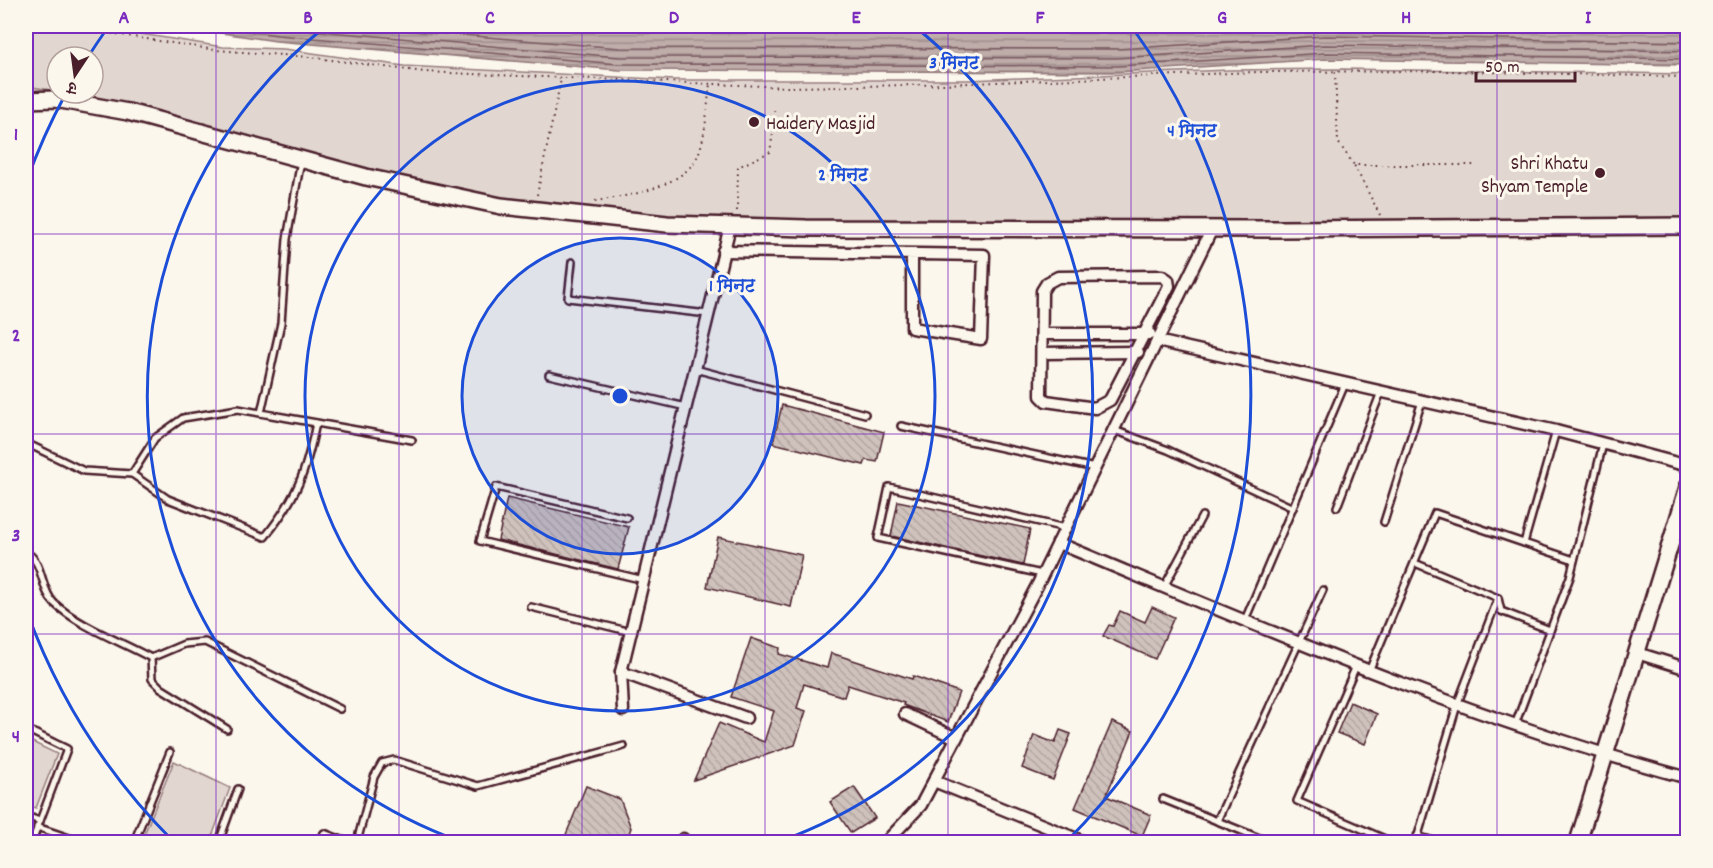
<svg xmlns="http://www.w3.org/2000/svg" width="1713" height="868" viewBox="0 0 1713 868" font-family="Dekko,'Playpen Sans Deva',sans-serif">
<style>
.park{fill:#e2d7d0;stroke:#967b7e;stroke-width:1.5}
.water{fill:url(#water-rules);stroke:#907477;stroke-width:1.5}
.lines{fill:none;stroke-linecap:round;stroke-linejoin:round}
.shore{stroke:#79585e;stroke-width:1.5}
.building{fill:url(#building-back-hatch);stroke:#4a1f2b;stroke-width:1.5}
.lane-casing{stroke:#4a1f2b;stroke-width:10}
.street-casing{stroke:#4a1f2b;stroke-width:15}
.secondary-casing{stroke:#4a1f2b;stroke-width:20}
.path{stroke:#4a1f2b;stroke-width:2;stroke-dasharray:1.5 4.5;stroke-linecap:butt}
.lane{stroke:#fbf7ec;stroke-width:5}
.street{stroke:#fbf7ec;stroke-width:10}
.secondary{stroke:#fbf7ec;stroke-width:15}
.grid{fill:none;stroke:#7b2cbf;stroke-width:1.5;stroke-opacity:0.55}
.ring{fill:none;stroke:#1d4ed8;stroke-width:3}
.poi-dot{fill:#4a1f2b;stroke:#fbf7ec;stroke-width:2}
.labels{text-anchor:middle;stroke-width:6;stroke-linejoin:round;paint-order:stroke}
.poi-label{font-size:20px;fill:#4a1f2b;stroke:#fbf7ec;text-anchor:start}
.centre{fill:#1d4ed8;stroke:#fbf7ec;stroke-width:3}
.ring-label{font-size:18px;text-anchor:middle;font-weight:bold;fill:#1d4ed8;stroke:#fbf7ec;stroke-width:6;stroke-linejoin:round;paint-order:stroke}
.neatline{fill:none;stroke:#7b2cbf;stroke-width:2}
.grid-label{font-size:20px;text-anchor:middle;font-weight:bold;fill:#7b2cbf}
</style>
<defs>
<pattern id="water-rules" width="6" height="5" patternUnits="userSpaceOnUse" patternTransform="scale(1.5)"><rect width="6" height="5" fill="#bfadaa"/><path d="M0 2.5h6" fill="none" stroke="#9d8c8b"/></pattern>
<pattern id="building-back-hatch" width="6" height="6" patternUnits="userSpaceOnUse" patternTransform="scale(1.5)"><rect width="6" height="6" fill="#cfc2bc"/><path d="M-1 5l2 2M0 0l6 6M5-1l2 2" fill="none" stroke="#b3a6a2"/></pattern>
</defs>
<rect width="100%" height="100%" fill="#fbf7ec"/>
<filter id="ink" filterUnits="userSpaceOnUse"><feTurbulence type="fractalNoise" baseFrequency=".0167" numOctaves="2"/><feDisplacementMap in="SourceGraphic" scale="12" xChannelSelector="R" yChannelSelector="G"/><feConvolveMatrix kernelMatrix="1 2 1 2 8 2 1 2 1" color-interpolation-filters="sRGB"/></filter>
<g filter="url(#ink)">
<!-- park -->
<g class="park">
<path d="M26 26H90L223 47 284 49 404 66 674 80H968L1229 70 1340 69 1687 74V221L726 222 496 200 365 173 177 120 68 93H93V57H57V91L26 86Z"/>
<path d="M26 739 57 754 36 808 26 805Z"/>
<path d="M174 761 230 788 210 842H141Z"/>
</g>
<!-- water -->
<path class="water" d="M173 26H1687L1688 65 1326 59 1118 72 619 70 276 41Z"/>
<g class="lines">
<!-- shore -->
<g class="shore">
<path d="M212 26 277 35 619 64 1118 66 1326 53 1688 59"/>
<path d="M261 26 619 57 1117 58 1325 45 1688 51"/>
<path d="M352 26 620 48 1117 49 1325 36 1688 42"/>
</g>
</g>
<!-- building -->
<g class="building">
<path d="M782 405 884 432 877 462 866 460 864 465 773 443Z"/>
<path d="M507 498 629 527 618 569 498 540Z"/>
<path d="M898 501 1030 529 1023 565 891 536Z"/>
<path d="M718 537 802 555 791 607 707 587Z"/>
<path d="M1152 607 1174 617 1155 659 1103 636 1109 625 1113 626 1120 611 1145 622Z"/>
<path d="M751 638 780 648 779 654 827 668 831 653 912 679 913 676 959 692 948 722 903 705 904 703 848 685 844 697 804 684 797 708 806 711 795 745 694 780 719 723 764 742 774 711 731 697Z"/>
<path d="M1350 702 1377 714 1365 744 1337 733Z"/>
<path d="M1112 722 1133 731 1106 796 1151 815 1142 836 1075 808Z"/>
<path d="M1060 730 1071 734 1053 780 1022 768 1034 735 1055 743Z"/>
<path d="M586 786 620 799 631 828 625 843H580L565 837Z"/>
<path d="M854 787 875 818 851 833 830 802Z"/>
</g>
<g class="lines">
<defs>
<g id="lane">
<path d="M572 262 568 298 708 314"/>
<path d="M695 369 865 414"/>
<path d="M549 375 686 407"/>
<path d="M261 413 281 323 287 239 301 160"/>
<path d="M901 426 1095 468"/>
<path d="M1114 430 1168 450 1293 508"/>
<path d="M26 443 84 471 132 474 155 438 183 418 238 409 412 440"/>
<path d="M132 474 168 499 265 537C297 497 306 473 316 423"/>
<path d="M1337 507 1381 392"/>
<path d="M627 518 496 487 480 541 644 580"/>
<path d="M1384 522 1422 401"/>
<path d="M1524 543 1556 431"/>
<path d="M26 552C44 562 40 589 54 603 80 627 120 641 151 658L152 679 161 688 227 729"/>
<path d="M1415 563 1498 598 1501 611 1550 630"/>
<path d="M1042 574 878 538 889 487 1065 528"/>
<path d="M1164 587 1202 516"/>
<path d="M531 607 631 632"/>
<path d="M1245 620 1345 384"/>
<path d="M151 658 184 644 205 642 340 709"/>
<path d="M1356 666 1297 801 1392 842"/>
<path d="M1369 671 1435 513 1574 560"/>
<path d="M1515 725 1570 577 1603 444"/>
<path d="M26 729 67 749 32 842"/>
<path d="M1163 799 1269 842"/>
<path d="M26 816 40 821"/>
<path d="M1217 821 1323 590"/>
<path d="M37 827 81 842"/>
<path d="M1417 836 1437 842"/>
<path d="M134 842 170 752"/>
<path d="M219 842 238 789"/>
<path d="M320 842 324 833 347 842"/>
<path d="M357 842 374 777 382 763 394 760 478 786 624 746"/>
<path d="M1416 842 1457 705 1498 598"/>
</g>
<g id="street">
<path d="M723 251 984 255 981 339 912 328V254"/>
<path d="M1162 276 1168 280 1169 286 1110 400 1095 408 1046 401 1041 396 1042 291 1047 283 1058 277Z"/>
<path d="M1042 334H1150"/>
<path d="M1157 341 1556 431 1688 466"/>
<path d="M1042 353 1138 352"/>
<path d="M1058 543C1265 629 1471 720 1688 778"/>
<path d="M1637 653 1688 669"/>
<path d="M621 672 746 718"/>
<path d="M623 710 621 672 730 226"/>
<path d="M905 714 956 738"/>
<path d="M934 781 1084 842"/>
<path d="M681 842 683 839"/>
<path d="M886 842 921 805 1039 582 1212 229"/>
</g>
<g id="secondary">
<path d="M26 100 55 99 128 112 366 177 501 206 667 224 806 228 1280 229 1688 226"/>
<path d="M1578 842 1688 487"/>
</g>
</defs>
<!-- lane casing -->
<use href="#lane" class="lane-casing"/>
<!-- street casing -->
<use href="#street" class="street-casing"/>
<!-- secondary casing -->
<use href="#secondary" class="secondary-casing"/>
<!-- path -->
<g class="path">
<path d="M64 26 216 50 309 57 424 72 787 87 918 85 1258 72 1449 71 1688 77"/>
<path d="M1335 72 1338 142 1354 165"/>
<path d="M537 195 561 79"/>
<path d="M595 201C624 197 672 189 692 165 706 149 707 105 710 84"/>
<path d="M737 211 738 167 770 152 775 120 774 109"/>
<path d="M1380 215 1354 165H1475"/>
</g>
<!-- lane -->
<use href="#lane" class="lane"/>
<!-- street -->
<use href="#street" class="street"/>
<!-- secondary -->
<use href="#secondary" class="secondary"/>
</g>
</g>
<!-- grid -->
<path class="grid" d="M216 26V842M399 26V842M582 26V842M765 26V842M948 26V842M1131 26V842M1314 26V842M1497 26V842M26 234H1688M26 434H1688M26 634H1688"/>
<!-- distance rings -->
<circle cx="620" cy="396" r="158" fill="#1d4ed8" fill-opacity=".12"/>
<g class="ring">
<circle cx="620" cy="396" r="158"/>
<circle cx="620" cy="396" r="315"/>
<path d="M462 842A473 473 0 0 1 326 26M914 26A473 473 0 0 1 778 842"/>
<path d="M174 842A631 631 0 0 1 27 612M27 180A631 631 0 0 1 65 95M88 57A631 631 0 0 1 106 30M1134 30A631 631 0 0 1 1066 842"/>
</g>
<!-- markers -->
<g class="poi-dot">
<circle cx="754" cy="122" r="6"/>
<circle cx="1600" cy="173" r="6"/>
</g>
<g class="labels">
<!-- poi labels -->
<g class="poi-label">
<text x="766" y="129">Haidery Masjid</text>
<text x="1588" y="169" text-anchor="end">Shri Khatu<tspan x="1588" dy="23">Shyam Temple</tspan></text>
</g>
</g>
<circle cx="620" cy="396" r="9" class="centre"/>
<g class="ring-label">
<text x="954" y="68">3 मिनट</text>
<text x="1192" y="136">4 मिनट</text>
<text x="843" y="180">2 मिनट</text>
<text x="732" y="291">1 मिनट</text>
</g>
<!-- margin -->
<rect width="1713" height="868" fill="none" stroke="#fbf7ec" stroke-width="66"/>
<!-- north arrow -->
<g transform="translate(75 75) rotate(193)"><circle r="28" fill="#fbf7ec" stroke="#b4a19f" stroke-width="1.5"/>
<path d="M0-4.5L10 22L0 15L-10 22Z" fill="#4a1f2b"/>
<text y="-9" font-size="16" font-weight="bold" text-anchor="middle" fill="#4a1f2b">उ</text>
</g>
<!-- scale -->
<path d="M1476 72v9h99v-9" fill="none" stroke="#4a1f2b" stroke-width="3"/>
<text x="1485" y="72" font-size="18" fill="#4a1f2b" stroke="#fbf7ec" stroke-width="4.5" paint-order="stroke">50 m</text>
<rect x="33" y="33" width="1647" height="802" class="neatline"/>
<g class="grid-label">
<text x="124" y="23">A</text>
<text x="308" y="23">B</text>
<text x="490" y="23">C</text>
<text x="674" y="23">D</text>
<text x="856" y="23">E</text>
<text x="1040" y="23">F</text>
<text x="1222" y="23">G</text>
<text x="1406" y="23">H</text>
<text x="1588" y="23">I</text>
<text x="16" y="140">1</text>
<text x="16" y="341">2</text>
<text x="16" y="541">3</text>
<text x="16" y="742">4</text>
</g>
</svg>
